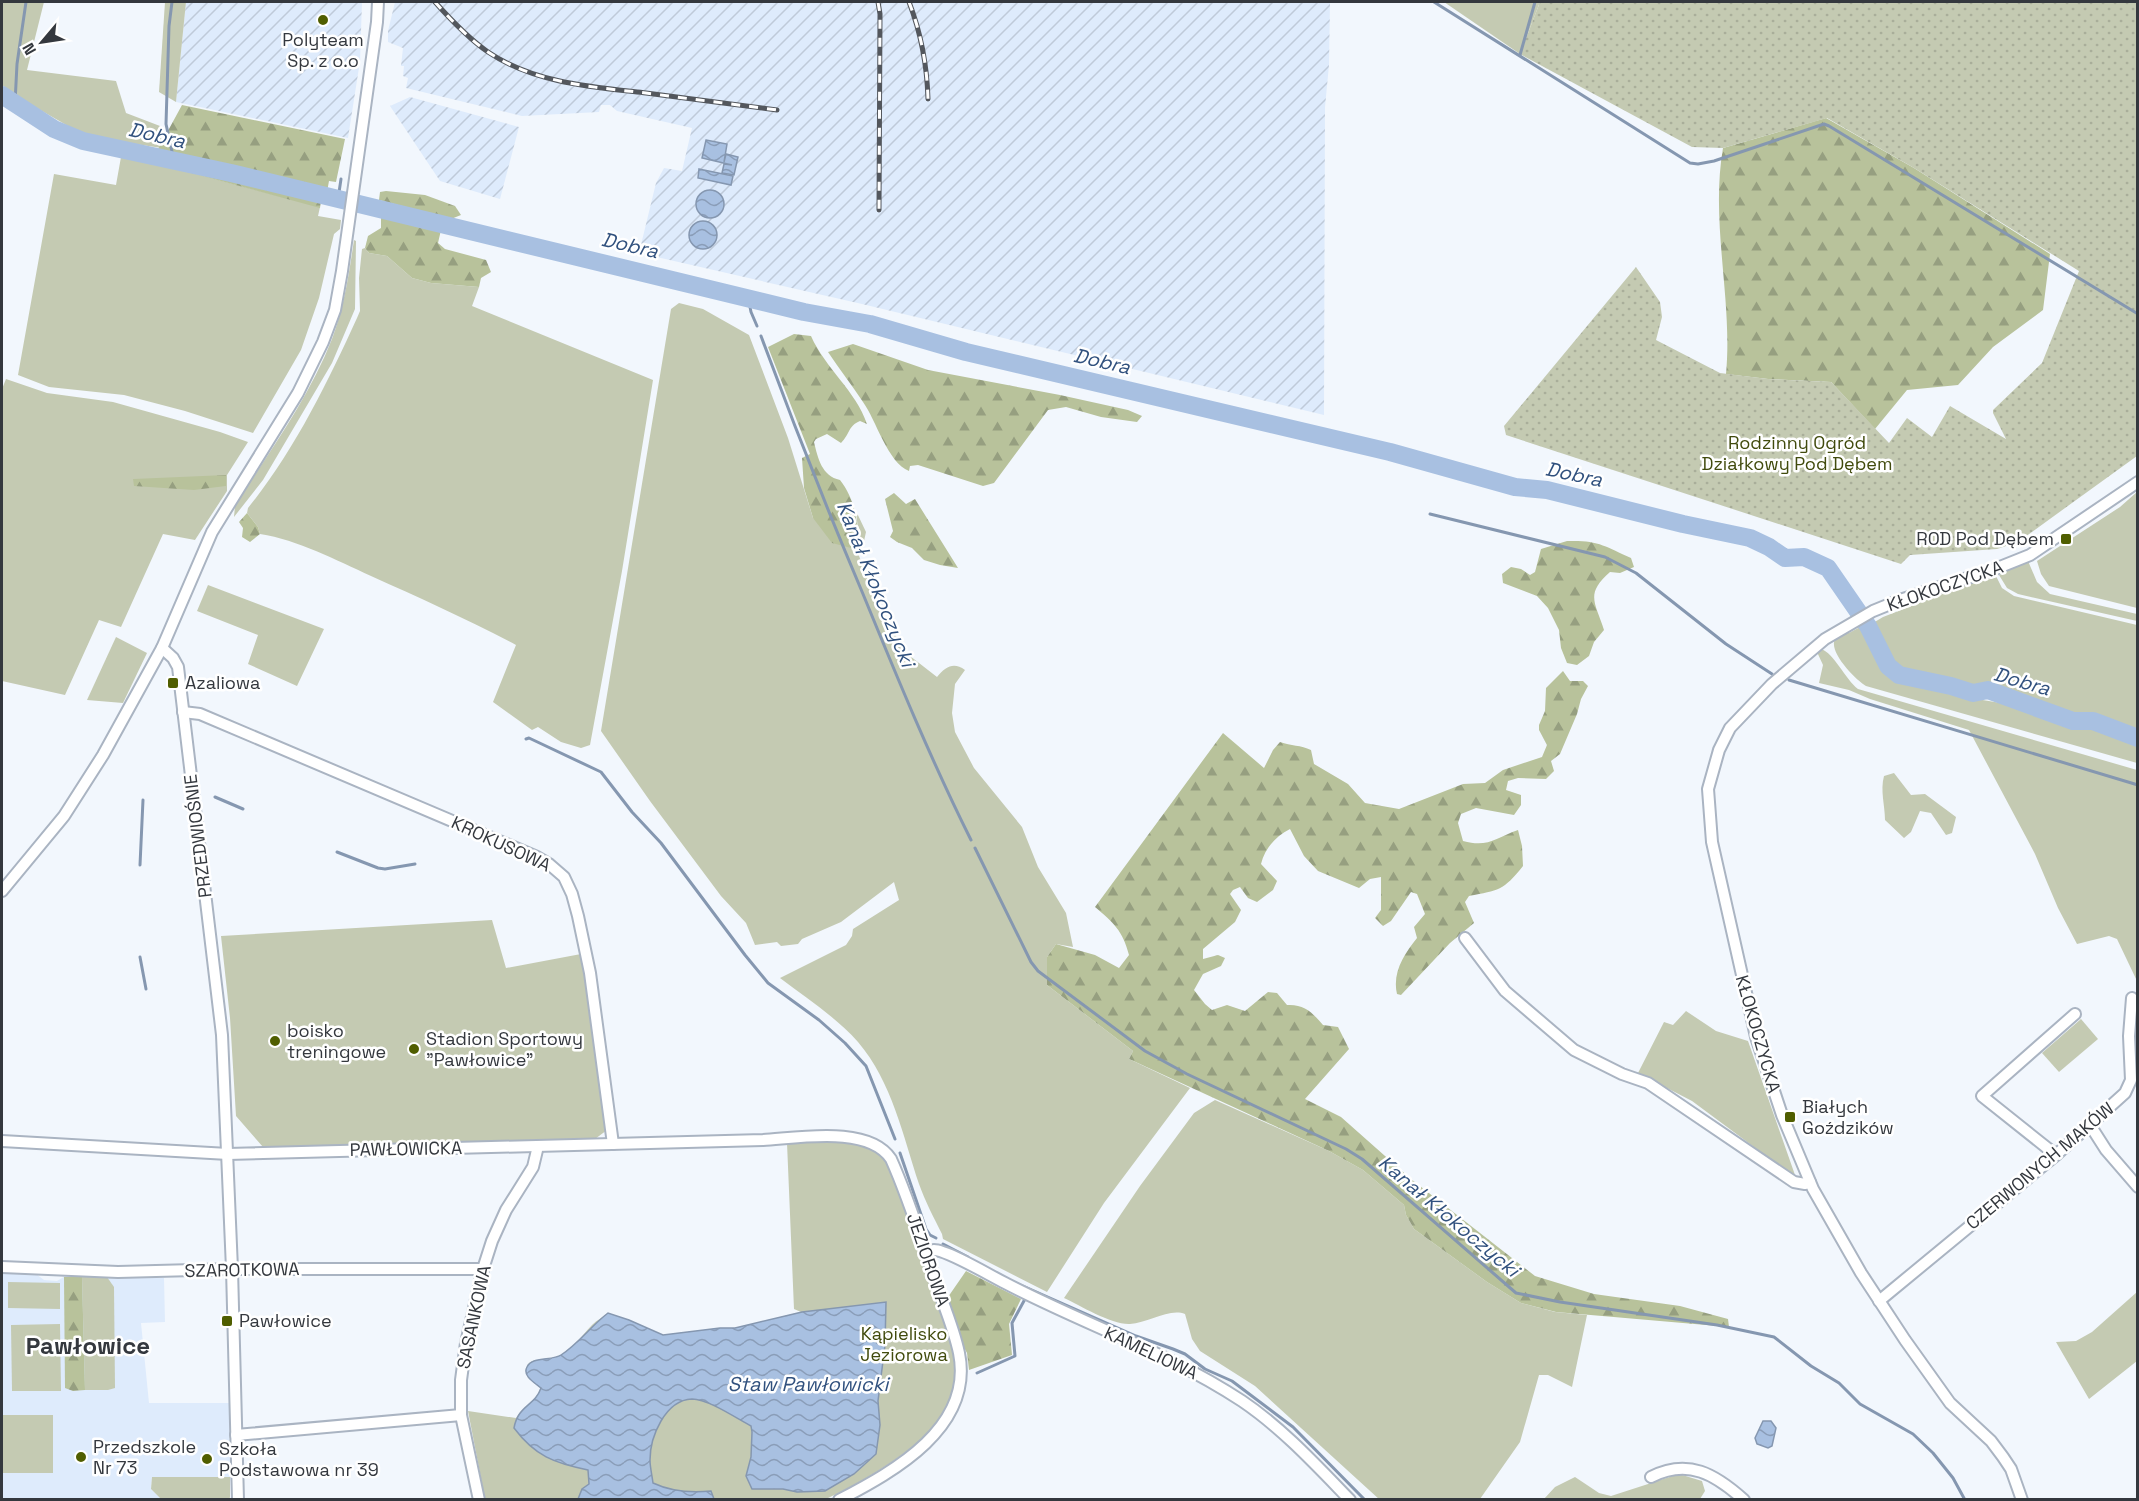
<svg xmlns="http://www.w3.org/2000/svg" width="2139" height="1501" viewBox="0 0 2139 1501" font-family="'Space Grotesk',sans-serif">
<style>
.built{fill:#deebfc}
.industrial{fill:url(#industrial-furrows)}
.green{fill:#c4cab2}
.forest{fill:url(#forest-firs)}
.garden{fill:url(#garden-dots)}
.water{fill:url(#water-waves);stroke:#8597b0;stroke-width:1.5}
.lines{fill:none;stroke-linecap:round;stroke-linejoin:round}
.stream{stroke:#8597b0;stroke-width:3}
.river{stroke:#a8c0e1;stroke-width:18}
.minor-casing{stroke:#aab4c2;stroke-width:14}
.minor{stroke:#fff;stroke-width:10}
.rail-casing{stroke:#53575d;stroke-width:5}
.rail{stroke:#fff;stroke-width:3;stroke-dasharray:9;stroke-linecap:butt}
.poi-dot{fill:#505e00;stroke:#fff;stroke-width:2}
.labels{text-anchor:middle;stroke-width:5;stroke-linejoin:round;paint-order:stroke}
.poi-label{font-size:18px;fill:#34383e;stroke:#fff;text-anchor:start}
.park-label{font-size:18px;fill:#414b0d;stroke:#fff}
.street-label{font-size:18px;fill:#34383e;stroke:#fff}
.water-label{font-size:20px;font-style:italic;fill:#31517e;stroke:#fff}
.district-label{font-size:24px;font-weight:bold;fill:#34383e;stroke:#fff}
</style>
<defs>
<pattern id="industrial-furrows" width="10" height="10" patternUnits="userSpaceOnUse" patternTransform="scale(1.5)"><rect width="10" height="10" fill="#deebfc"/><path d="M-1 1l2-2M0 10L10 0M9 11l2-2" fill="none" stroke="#bfcad9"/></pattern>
<pattern id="forest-firs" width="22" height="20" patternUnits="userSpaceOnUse" patternTransform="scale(1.5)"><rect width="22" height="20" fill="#b8c29b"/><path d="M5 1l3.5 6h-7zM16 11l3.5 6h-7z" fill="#969f80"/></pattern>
<pattern id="garden-dots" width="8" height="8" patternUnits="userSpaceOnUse" patternTransform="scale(1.5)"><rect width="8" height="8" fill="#c4cab2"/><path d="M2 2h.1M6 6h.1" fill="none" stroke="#a9ae9a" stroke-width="1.8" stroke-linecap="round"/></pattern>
<pattern id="water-waves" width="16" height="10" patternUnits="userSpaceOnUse" patternTransform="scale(1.5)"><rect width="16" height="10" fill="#a8c0e1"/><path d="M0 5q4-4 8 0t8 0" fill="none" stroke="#8a9db8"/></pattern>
</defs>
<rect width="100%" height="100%" fill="#f2f7fd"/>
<!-- built -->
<path class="built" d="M2 1273 36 1274 44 1280 57 1281 67 1275 164 1278 165 1322 141 1323 149 1403H229L230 1477H152L151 1489 161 1499H2Z"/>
<!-- industrial -->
<g class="industrial">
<path d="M186 2H362L360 61 348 138 176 102Z"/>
<path d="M395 2H1330L1329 65 1325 107 1324 415 862 304 639 253 656 183 664 168 682 171 692 128 617 111 610 105H601L599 112 522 116 406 88 408 78 403 76 404 66H401L403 48 388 42V31Z"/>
<path d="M410 97 519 127 500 199 440 181 390 106Z"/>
</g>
<!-- green -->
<g class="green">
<path d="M2 2H44L27 70 116 81 126 113 160 126 162 148 87 137 23 100 2 85Z"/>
<path d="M165 2H186L176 102 159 92Z"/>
<path d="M1444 2H1540L1520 54Z"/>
<path d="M121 157 151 162 320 207 318 216 341 220 340 229 334 234 319 298 301 350 253 433 185 411 124 395 49 387 18 375 54 174 116 185Z"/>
<path d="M354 240 356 241 355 309 332 363 263 480 234 517 235 506C269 452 309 398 332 339 344 307 349 274 354 240Z"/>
<path d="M365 248 369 253 387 256 412 278 431 283 479 287 472 306 653 380 622 571 590 745 581 748 561 742 538 727 532 730 493 702 516 645C469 620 420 598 371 576 336 560 298 540 260 534L258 527 247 513 248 508C294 451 327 384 357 318L360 311 359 278 362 249Z"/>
<path d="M679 303 703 309 749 335 788 438 813 518 858 530 856 511 866 532 864 541 857 550 859 556 886 622 910 656 937 677C946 666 954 662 965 670L955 684 952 713 955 732 974 768 1022 827 1038 867 1066 913 1073 947 1056 944 1047 957V985L1133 1051 1129 1059 1190 1088 1104 1203 1047 1292 943 1239 942 1234C934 1218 925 1201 919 1184 903 1136 892 1082 858 1042 836 1017 806 998 780 978L846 945 852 936 853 929 899 900 894 882 841 922 802 939 798 944 781 946 777 942 755 945 746 923 721 896 650 801 601 731 671 309Z"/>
<path d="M6 379 47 393 113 402 220 432 248 442 227 475V491L195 540 163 534 121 627 99 620 65 695 2 681V389Z"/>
<path d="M2137 492V608L2049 586 2041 574 2037 561 2120 507Z"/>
<path d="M2028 561 2037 582 2050 594 2137 614V621L2018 594 2007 588 1999 575Z"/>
<path d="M1996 576 2002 588 2014 596 2137 625V733L1992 687H1972L1925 675 1921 684 1964 697 2001 703 2071 726 2101 731 2137 743V763L1866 686C1856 680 1828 652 1835 639 1838 635 1843 633 1847 631L1849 633 1871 621 1873 623 1883 617 1976 581 1991 579Z"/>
<path d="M208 585 324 629 297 686 248 664 258 635 197 611Z"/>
<path d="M116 637 147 653 123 703 87 700Z"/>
<path d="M1821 649C1834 653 1845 679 1858 689L2137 770V981L2117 939 2109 936 2077 944 2058 908 2035 854 1969 730 1870 699 1849 690 1819 683 1823 665 1817 652Z"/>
<path d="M1894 773 1911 795 1925 794 1956 817 1952 833 1946 835 1931 813 1920 811 1911 832 1904 838 1885 820C1885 805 1880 791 1884 776Z"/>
<path d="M492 920 506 968 581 954 607 1130 595 1139 263 1147 236 1116 230 1018 221 936Z"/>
<path d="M1686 1011 1716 1031 1748 1041 1795 1175 1793 1176 1692 1101 1638 1073 1664 1022 1673 1025Z"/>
<path d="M2081 1019 2098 1039 2059 1072 2042 1053Z"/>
<path d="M1215 1100 1329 1151 1363 1170 1404 1205 1406 1215 1414 1229 1487 1282 1521 1303 1555 1312 1587 1315 1572 1387 1548 1375H1539L1520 1442 1480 1499 1380 1500 1255 1386 1200 1351 1192 1339 1185 1314C1169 1308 1148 1323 1130 1324 1112 1325 1081 1306 1064 1298L1140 1186 1194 1113Z"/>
<path d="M818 1140C842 1142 871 1140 888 1162 905 1211 925 1259 940 1308 945 1323 951 1338 954 1352 958 1370 955 1390 948 1406 934 1441 860 1484 826 1499H485L468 1411 516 1418C523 1407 536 1401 541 1388 535 1383 522 1376 527 1366 531 1357 545 1361 553 1359 569 1355 581 1336 592 1325 597 1320 603 1317 608 1313L629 1320 663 1335 720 1328H735L801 1312 794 1309 787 1143Z"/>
<path d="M82 1277H107L114 1287 115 1388 108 1390H85Z"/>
<path d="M8 1282 60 1283V1309L8 1308Z"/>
<path d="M2137 1292V1361L2089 1399 2056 1342 2076 1341 2092 1332Z"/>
<path d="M60 1324 61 1391H12L11 1325Z"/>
<rect x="2" y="1415" width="51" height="58"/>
<path d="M1679 1474 1702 1481 1705 1491 1700 1499H1544L1555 1487 1575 1477 1599 1493 1611 1496Z"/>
<path d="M152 1477H230V1497L229 1500 161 1499 151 1489Z"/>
</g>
<!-- forest -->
<g class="forest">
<path d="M182 105 345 139 336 182 329 181 327 192 259 178 258 186 321 201 320 208 151 162Z"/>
<path d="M1826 118 1914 168 2050 254 2043 310 1993 347 1958 385 1907 390 1875 429 1831 382 1768 379 1726 374C1733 300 1710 223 1723 148Z"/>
<path d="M386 191 425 195 455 206 461 215 451 219 379 200 380 192Z"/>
<path d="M381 215 441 230 438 243 445 249 486 260 491 272 481 278 479 287 431 283 412 278 387 256 369 253 365 248 368 236 381 228Z"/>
<path d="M794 334 811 336C825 368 856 391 867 424L860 421C848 426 850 434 841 443L827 434 816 439 814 442C818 459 822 476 840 480 854 498 858 519 858 542L851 548 832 543 813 518 804 488 802 458 810 454 768 347Z"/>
<path d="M853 344 928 370 1060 395 1128 410 1142 416 1137 422 1101 417 1066 407 1048 410 994 483 983 486 918 465 910 466 909 471C888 463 876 420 863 402 852 385 839 369 828 352Z"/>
<path d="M226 475V486L194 490 134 486 133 479Z"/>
<path d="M894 493 906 504 915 499 958 568 940 565 924 560 912 548 897 542 890 537 893 531 885 499Z"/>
<path d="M247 513 258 527 260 534 250 542 242 537 243 528 239 522Z"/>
<path d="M1567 541C1598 540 1605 546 1631 558L1634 567 1620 573 1610 572C1585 594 1595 602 1604 630L1594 642 1589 656 1577 665 1567 663 1561 648 1559 630 1548 608 1537 596 1503 583 1502 574 1511 567 1521 569 1530 575 1535 572 1541 549Z"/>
<path d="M1563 671 1570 681H1583L1588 686 1581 699 1577 714 1560 754 1551 761 1554 771 1546 779 1518 778 1508 781 1506 790 1521 795V805L1514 815 1476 808 1461 814 1458 823 1463 841C1488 848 1495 838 1518 830L1522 846 1523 866C1503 891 1499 890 1469 896L1465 902 1474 923 1450 943 1401 995 1397 994C1392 973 1404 954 1417 938L1414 927 1425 914 1417 894 1411 892 1391 921 1383 926 1375 918 1381 910V877L1370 879 1359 888 1318 871 1304 856 1290 829C1276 836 1265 848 1261 864L1277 881 1273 890 1257 902 1248 898 1240 887 1233 890 1230 894 1241 910 1235 922 1203 949V959L1218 955 1225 958 1221 966 1203 974 1194 990 1205 1004 1212 1010 1227 1005 1245 1011 1268 992 1277 993 1287 1005C1304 1004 1312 1012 1323 1025L1338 1027 1349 1049 1305 1099 1341 1117 1411 1179 1535 1276 1594 1294 1680 1306 1728 1319 1729 1327 1556 1312 1521 1303 1487 1282 1414 1229 1406 1215 1404 1205 1363 1170 1329 1151 1129 1059 1133 1051 1047 985V957L1056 944 1095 955 1119 968 1129 955C1123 931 1113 922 1095 907L1223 733 1264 768 1273 750 1280 742C1291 746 1301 745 1311 750L1314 764 1348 784 1365 803 1399 809 1463 784 1485 783 1503 770 1542 757 1547 745 1539 730V725L1545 711 1546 688Z"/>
<path d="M966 1271 1021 1299 1009 1324 1012 1355 969 1370 967 1353 961 1342 948 1297Z"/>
<path d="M64 1277H82L85 1390 73 1391 65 1388Z"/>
</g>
<!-- garden -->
<path class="garden" d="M1540 2H2137V456L2018 542 1997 549 1910 555 1901 564 1506 435 1504 426 1636 267 1660 302 1662 317 1656 340 1720 373 1768 379 1831 382 1889 443 1907 418 1932 437 1950 406 2006 439 1993 413V410L2042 363 2079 271 1914 168 1827 118 1723 148 1692 147 1520 54Z"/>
<!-- water -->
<g class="water">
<path d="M706 140 727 144 724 162 726 154 738 157 734 175 722 173 724 164 732 165 702 158Z"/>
<path d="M699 169 733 176 731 185 698 178Z"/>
<circle cx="710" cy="204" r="14"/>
<circle cx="703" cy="235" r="14"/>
<path d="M886 1302 885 1345 878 1401 880 1425 876 1454 854 1474 825 1491 797 1492 783 1489H752L746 1476 751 1457 752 1432 751 1426C736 1418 708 1399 692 1399 665 1400 650 1437 650 1460 650 1467 652 1475 653 1483 670 1491 691 1493 711 1491L714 1499H578L582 1489 589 1484 588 1470C554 1463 535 1456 514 1428 518 1405 535 1406 541 1388 535 1383 522 1376 527 1367 532 1356 552 1361 561 1355 579 1343 591 1326 608 1313L629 1320 663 1335 720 1328H735L802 1312Z"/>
<path d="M1763 1421H1771L1776 1428 1772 1446 1768 1448 1757 1444 1755 1438Z"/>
</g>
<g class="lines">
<!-- stream -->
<g class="stream">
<path d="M172 2 169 26 166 124 174 161"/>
<path d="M1434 2 1690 163 1698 164 1714 161 1824 124 1829 126 2138 314"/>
<path d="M1520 55 1535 2"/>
<path d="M15 103 17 64 26 2"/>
<path d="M338 199 341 179"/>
<path d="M748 297 751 312 757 326"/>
<path d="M761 336C793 423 827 509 863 594 897 677 931 760 971 840"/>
<path d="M1430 514 1605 557 1636 573 1726 644 1772 674"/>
<path d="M1789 680 2138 785"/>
<path d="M526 739 529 738 601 772 632 812 661 843 745 955 768 983 819 1020 845 1043 866 1066 895 1139"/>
<path d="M215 797 243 809"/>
<path d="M975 848 1031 962 1038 971 1145 1051 1187 1074 1346 1149 1362 1159 1516 1293 1560 1302 1717 1325 1774 1337 1811 1366 1839 1383 1860 1404 1913 1434 1933 1453 1953 1478 1965 1500"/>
<path d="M337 852 378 868 385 869 415 864"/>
<path d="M140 865 143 800"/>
<path d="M140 957 146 989"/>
<path d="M900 1153 926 1229 930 1235 936 1238"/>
<path d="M943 1244 968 1257"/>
<path d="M1016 1283 1136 1336 1173 1349 1185 1354 1205 1369 1232 1381 1293 1427 1365 1500"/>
<path d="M977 1373 1015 1356 1012 1323 1025 1299"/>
</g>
<!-- river -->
<path class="river" d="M2 95 54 129 83 141 231 173 804 312 870 324 966 352 1390 452 1515 487 1547 490 1683 524 1750 538 1769 547 1785 558 1804 557 1828 568 1868 626 1888 666 1899 675 1951 686 1973 693 1988 690 2073 721H2093L2138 738"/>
<defs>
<g id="minor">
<path d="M162 648 173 658 178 667 222 1035 232 1269 238 1500"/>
<path d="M183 712 200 714 537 857 549 864 564 877 572 894 578 916 590 973 613 1144"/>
<path d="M2 891 64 816 103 755 162 648 212 532 298 393 323 342 335 310 342 271 377 22 378 2"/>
<path d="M1465 938 1505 991 1574 1050 1622 1074 1648 1083 1794 1182 1805 1184 1810 1182"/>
<path d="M2090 1125 2106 1150 2138 1187"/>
<path d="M2 1141 228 1154 763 1140C798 1138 869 1125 891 1159 909 1199 922 1242 936 1283 944 1306 954 1329 959 1353 974 1427 895 1471 839 1500"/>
<path d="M2056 1155 1982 1096 2075 1014"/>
<path d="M926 1252C928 1251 932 1250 934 1250 947 1250 991 1276 1005 1283 1083 1324 1168 1352 1242 1401 1282 1428 1316 1465 1350 1500"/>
<path d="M2 1267 118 1272 232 1269H483"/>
<path d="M1879 1301 2056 1155 2125 1093 2131 1080 2129 1036 2132 998"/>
<path d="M236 1435 461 1415"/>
<path d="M1651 1477C1688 1458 1715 1474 1744 1500"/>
<path d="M479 1500 461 1415V1380L466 1343 483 1269 492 1241 506 1210 533 1167 538 1146"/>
<path d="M2022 1500 2011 1469 2003 1457 1991 1441 1950 1403 1905 1340 1861 1273 1813 1189 1782 1115 1756 1037 1712 842 1708 789 1719 750 1730 728 1772 684 1825 639 1873 611 1900 600 1995 569 2030 555 2138 482"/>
</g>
</defs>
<!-- minor casing -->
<use href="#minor" class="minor-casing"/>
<!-- minor -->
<use href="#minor" class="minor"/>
<defs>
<g id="rail">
<path d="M435 2C451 20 468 38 488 52 534 83 592 87 646 93 690 99 733 104 777 110"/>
<path d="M878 2 880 14 879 210"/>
<path d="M909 2C921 33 927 65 928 99"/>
</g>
</defs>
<!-- rail casing -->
<use href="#rail" class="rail-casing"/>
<!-- rail -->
<use href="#rail" class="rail"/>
</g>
<!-- markers -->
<g class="poi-dot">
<circle cx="323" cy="20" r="6"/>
<rect x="2060" y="533" width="12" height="12" rx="3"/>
<rect x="167" y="677" width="12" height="12" rx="3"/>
<circle cx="275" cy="1041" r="6"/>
<circle cx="414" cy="1049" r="6"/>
<rect x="1784" y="1111" width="12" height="12" rx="3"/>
<rect x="221" y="1315" width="12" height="12" rx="3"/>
<circle cx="81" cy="1457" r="6"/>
<circle cx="207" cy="1459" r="6"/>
</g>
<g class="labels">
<!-- poi labels -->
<g class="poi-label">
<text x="323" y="46" text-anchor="middle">Polyteam<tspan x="323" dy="21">Sp. z o.o</tspan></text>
<text x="2054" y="545" text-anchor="end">ROD Pod Dębem</text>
<text x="185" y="689">Azaliowa</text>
<text x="287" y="1037">boisko<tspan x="287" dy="21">treningowe</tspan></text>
<text x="426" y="1045">Stadion Sportowy<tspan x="426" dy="21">"Pawłowice"</tspan></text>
<text x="1802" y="1113">Białych<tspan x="1802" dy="21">Goździków</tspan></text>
<text x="239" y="1327">Pawłowice</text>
<text x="93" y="1453">Przedszkole<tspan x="93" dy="21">Nr 73</tspan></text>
<text x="219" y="1455">Szkoła<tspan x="219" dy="21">Podstawowa nr 39</tspan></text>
</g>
<!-- park labels -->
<g class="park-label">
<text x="1797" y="449">Rodzinny Ogród<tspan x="1797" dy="21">Działkowy Pod Dębem</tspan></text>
<text x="904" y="1340">Kąpielisko<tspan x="904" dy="21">Jeziorowa</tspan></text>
</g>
<!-- street labels -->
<g class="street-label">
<text transform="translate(1945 586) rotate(-19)" y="6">KŁOKOCZYCKA</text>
<text transform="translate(198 836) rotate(-97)" y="6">PRZEDWIOŚNIE</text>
<text transform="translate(501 844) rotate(25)" y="6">KROKUSOWA</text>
<text transform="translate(1758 1034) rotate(74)" y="6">KŁOKOCZYCKA</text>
<text transform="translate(406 1149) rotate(-1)" y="6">PAWŁOWICKA</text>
<text transform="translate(2040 1166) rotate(-40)" y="6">CZERWONYCH MAKÓW</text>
<text transform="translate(928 1260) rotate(71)" y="6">JEZIOROWA</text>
<text transform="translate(242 1270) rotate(-1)" y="6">SZAROTKOWA</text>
<text transform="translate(474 1317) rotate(-78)" y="6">SASANKOWA</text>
<text transform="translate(1151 1353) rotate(25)" y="6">KAMELIOWA</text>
</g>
<!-- water labels -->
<g class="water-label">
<text transform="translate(157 135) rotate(13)" y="7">Dobra</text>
<text transform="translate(630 245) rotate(13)" y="7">Dobra</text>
<text transform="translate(1102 361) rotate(13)" y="7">Dobra</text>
<text transform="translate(1574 474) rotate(12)" y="7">Dobra</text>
<text transform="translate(876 584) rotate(68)" y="7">Kanał Kłokoczycki</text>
<text transform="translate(2022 681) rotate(16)" y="7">Dobra</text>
<text transform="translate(1449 1216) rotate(40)" y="7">Kanał Kłokoczycki</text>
<text x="808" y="1391">Staw Pawłowicki</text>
</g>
<!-- district labels -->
<g class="district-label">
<text x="88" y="1354">Pawłowice</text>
</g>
</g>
<!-- border -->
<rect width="2139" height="1501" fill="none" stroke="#34383e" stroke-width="6"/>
<!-- north arrow -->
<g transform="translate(42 42) rotate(241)" stroke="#ffffff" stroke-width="4.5" paint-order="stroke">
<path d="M0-4.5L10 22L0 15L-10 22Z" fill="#34383e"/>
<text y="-9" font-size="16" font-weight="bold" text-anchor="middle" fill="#34383e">N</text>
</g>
</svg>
